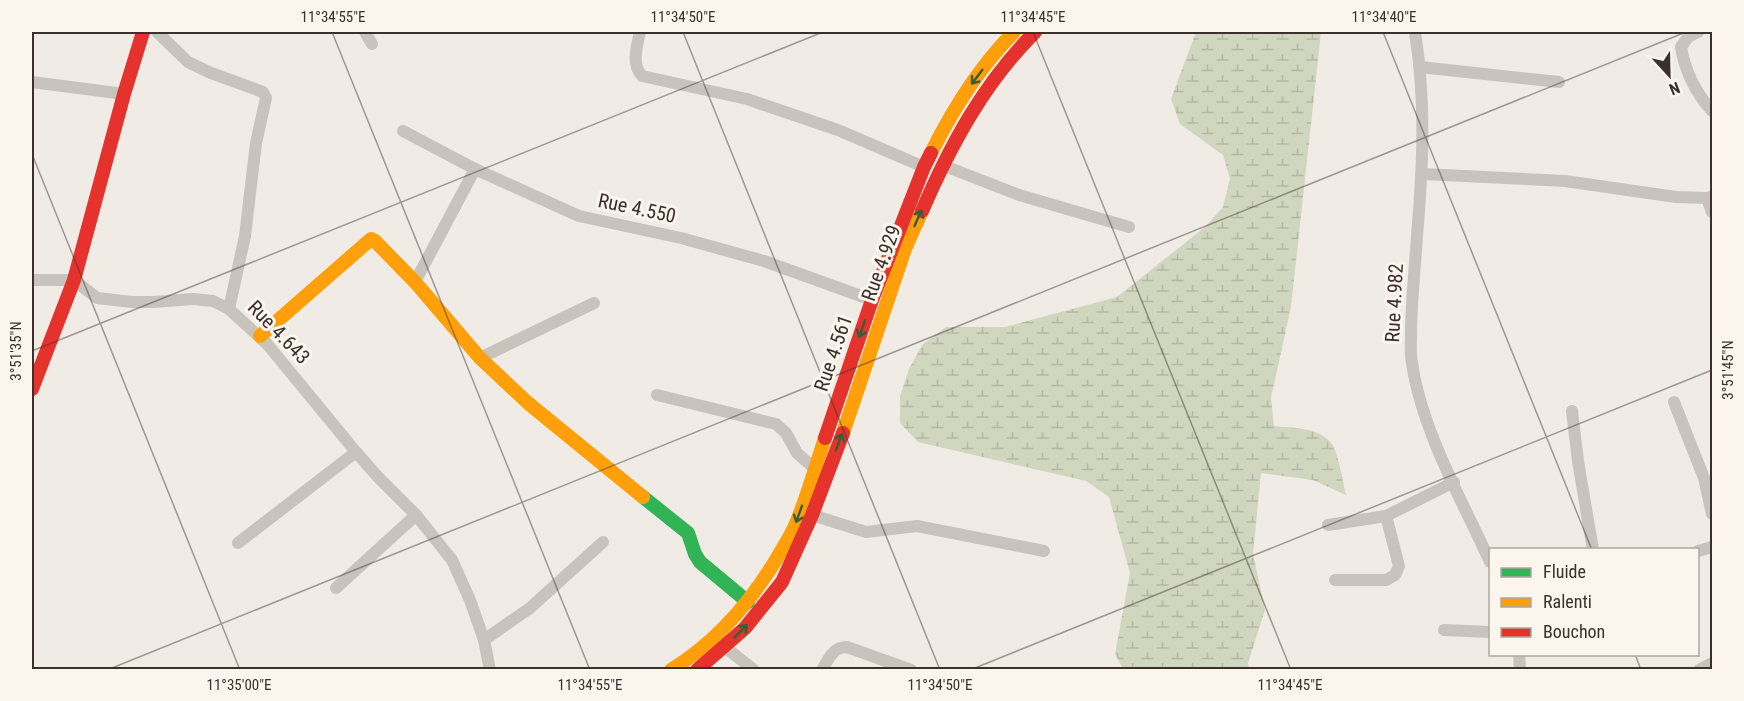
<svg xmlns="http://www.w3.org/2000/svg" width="1744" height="701" viewBox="0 0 1744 701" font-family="'Roboto Condensed',sans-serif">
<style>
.wetland{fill:url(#wetland-marsh)}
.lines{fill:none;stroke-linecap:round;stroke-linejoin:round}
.street{stroke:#c9c3be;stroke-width:12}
.fast{stroke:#30b455;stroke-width:14}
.slow{stroke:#ff9f0a;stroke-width:14}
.jam{stroke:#e5322d;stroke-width:14}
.oneway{stroke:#375e3a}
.ticks{fill:none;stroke:#3b302b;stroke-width:1.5;stroke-opacity:0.45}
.labels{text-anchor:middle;stroke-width:6;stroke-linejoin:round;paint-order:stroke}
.street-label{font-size:20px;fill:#3b302b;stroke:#fbf5ee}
.neatline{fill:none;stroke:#3b302b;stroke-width:2}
.ticks-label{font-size:15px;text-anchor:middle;fill:#3b302b}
</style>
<defs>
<pattern id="wetland-marsh" width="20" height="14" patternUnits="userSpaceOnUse" patternTransform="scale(1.5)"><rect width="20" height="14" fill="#d1d6bf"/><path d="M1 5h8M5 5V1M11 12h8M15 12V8" fill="none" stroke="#b4b8a4"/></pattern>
</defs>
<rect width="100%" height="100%" fill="#f0ebe5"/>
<!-- wetland -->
<path class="wetland" d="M1196 32H1321L1291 307 1271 398 1274 426C1292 428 1320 427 1332 444 1338 452 1343 483 1346 495L1313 480 1261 473 1253 554 1265 610 1248 663 1249 669H1123L1115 654 1130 573 1109 497 1086 481 918 442 900 423V396L909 369 922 345 946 327H1005L1117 297 1205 227 1223 207 1230 179 1223 155 1180 124 1171 99Z"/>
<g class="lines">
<!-- street -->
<g class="street">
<path d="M157 32 188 62 211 73 263 92 266 98 256 143 245 236 229 309"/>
<path d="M365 32 372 44"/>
<path d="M640 32C637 46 631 64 642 76L747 99 838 130 924 167"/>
<path d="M1415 32C1426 102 1423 165 1417 236 1415 269 1411 303 1411 336 1411 345 1410 355 1412 363 1422 431 1462 500 1490 562"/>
<path d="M1698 32 1688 37 1681 47C1685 72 1696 93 1712 111"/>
<path d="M1420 67 1559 82"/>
<path d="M32 82 124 94"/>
<path d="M403 131 475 169 579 216 681 238 764 261 872 300"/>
<path d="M942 165 1019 195 1129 227"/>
<path d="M1423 174 1565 181 1676 197 1707 198 1712 197"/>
<path d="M1707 198 1712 212"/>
<path d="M32 280H74L97 298 132 302H154L193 299 213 301 229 309 268 345 356 452 378 477 416 515 452 560 470 600 484 640 490 670"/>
<path d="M415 282 475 169"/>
<path d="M480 358 594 303"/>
<path d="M657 395 776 424 786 433 797 453 815 469"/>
<path d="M1674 402 1704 478 1712 514"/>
<path d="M1572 411 1578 461 1593 550"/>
<path d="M812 515 866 532 917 526 1044 551"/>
<path d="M1328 525 1386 516 1454 482"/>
<path d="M238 543 356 452"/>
<path d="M1698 551 1712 547"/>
<path d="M1335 580H1386L1395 575 1399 566 1386 516"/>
<path d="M336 588 416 515"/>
<path d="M1444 630 1490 632"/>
<path d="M484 640 530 608 603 542"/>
<path d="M725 647 754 670"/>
<path d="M1519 654 1520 670"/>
<path d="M822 670C829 658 833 647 847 647L911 670"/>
<path d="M1699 670 1712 663"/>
</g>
<!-- fast -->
<path class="fast" d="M643 497 688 533 695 554 700 562 748 602"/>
<!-- slow -->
<g class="slow">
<path d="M931 153C952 111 981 65 1014 32"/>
<path d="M260 336 371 239 375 241 415 282 480 358 528 403 643 497"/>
<path d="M843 433 905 249 922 211"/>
<path d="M671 670C718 641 752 601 780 553 786 543 793 532 797 521 808 494 816 465 825 438"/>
</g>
<!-- jam -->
<g class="jam">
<path d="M922 211C951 144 984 83 1035 32"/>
<path d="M32 389 74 280 124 94 143 32"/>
<path d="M825 438 872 300 924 167 931 153"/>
<path d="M697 670 745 628 782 582 812 515 843 433"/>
</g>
</g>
<!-- one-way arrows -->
<defs><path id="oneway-shaft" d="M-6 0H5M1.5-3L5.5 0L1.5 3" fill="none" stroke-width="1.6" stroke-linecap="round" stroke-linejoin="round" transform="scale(1.5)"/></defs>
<g class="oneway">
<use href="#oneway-shaft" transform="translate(977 77) rotate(127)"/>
<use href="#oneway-shaft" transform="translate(918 218) rotate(-66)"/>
<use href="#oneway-shaft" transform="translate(862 329) rotate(109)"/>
<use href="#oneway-shaft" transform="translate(839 442) rotate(-70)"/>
<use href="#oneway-shaft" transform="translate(799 514) rotate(110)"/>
<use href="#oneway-shaft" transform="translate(741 631) rotate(-45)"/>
</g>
<!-- ticks -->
<path class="ticks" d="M332 32 590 670M683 32 940 670M1033 32 1291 670M1383 32 1592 550M32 154 240 670M32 351 823 32M1635 654 1641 670M107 670 1686 32M970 670 1712 370"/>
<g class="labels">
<!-- street labels -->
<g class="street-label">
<text transform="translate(637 208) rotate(12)" y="7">Rue 4.550</text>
<text transform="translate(881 263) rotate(-70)" y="7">Rue 4.929</text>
<text transform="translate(1394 303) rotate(-87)" y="7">Rue 4.982</text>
<text transform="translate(279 332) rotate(46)" y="7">Rue 4.643</text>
<text transform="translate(833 353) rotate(-71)" y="7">Rue 4.561</text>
</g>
</g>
<!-- border -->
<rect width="1744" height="701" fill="none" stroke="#fbf5ee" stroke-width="66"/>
<!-- legend -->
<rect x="1489" y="548" width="210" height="108" fill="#fbf5ee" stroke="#aea6a0" stroke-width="1.5"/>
<rect x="1501" y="568" width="30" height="9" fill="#30b455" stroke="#aea6a0" stroke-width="1.5"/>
<text x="1543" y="578" font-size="18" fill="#3b302b">Fluide</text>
<rect x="1501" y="598" width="30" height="9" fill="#ff9f0a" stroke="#aea6a0" stroke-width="1.5"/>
<text x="1543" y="608" font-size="18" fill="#3b302b">Ralenti</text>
<rect x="1501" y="628" width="30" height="9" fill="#e5322d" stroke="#aea6a0" stroke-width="1.5"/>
<text x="1543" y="638" font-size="18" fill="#3b302b">Bouchon</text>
<!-- north arrow -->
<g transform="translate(1669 75) rotate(158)" stroke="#fbf5ee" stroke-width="4.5" paint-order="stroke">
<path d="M0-4.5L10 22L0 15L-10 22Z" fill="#3b302b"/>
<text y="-9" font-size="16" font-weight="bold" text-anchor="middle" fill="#3b302b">N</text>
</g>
<rect x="33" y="33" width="1678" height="635" class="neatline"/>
<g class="ticks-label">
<text x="333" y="22">11°34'55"E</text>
<text x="683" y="22">11°34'50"E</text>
<text x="1033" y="22">11°34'45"E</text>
<text x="1384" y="22">11°34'40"E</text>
<text transform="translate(16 351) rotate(-90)" y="5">3°51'35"N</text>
<text transform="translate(1728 370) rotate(-90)" y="5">3°51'45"N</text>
<text x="239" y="690">11°35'00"E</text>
<text x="590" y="690">11°34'55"E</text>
<text x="940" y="690">11°34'50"E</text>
<text x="1290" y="690">11°34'45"E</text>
</g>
</svg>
